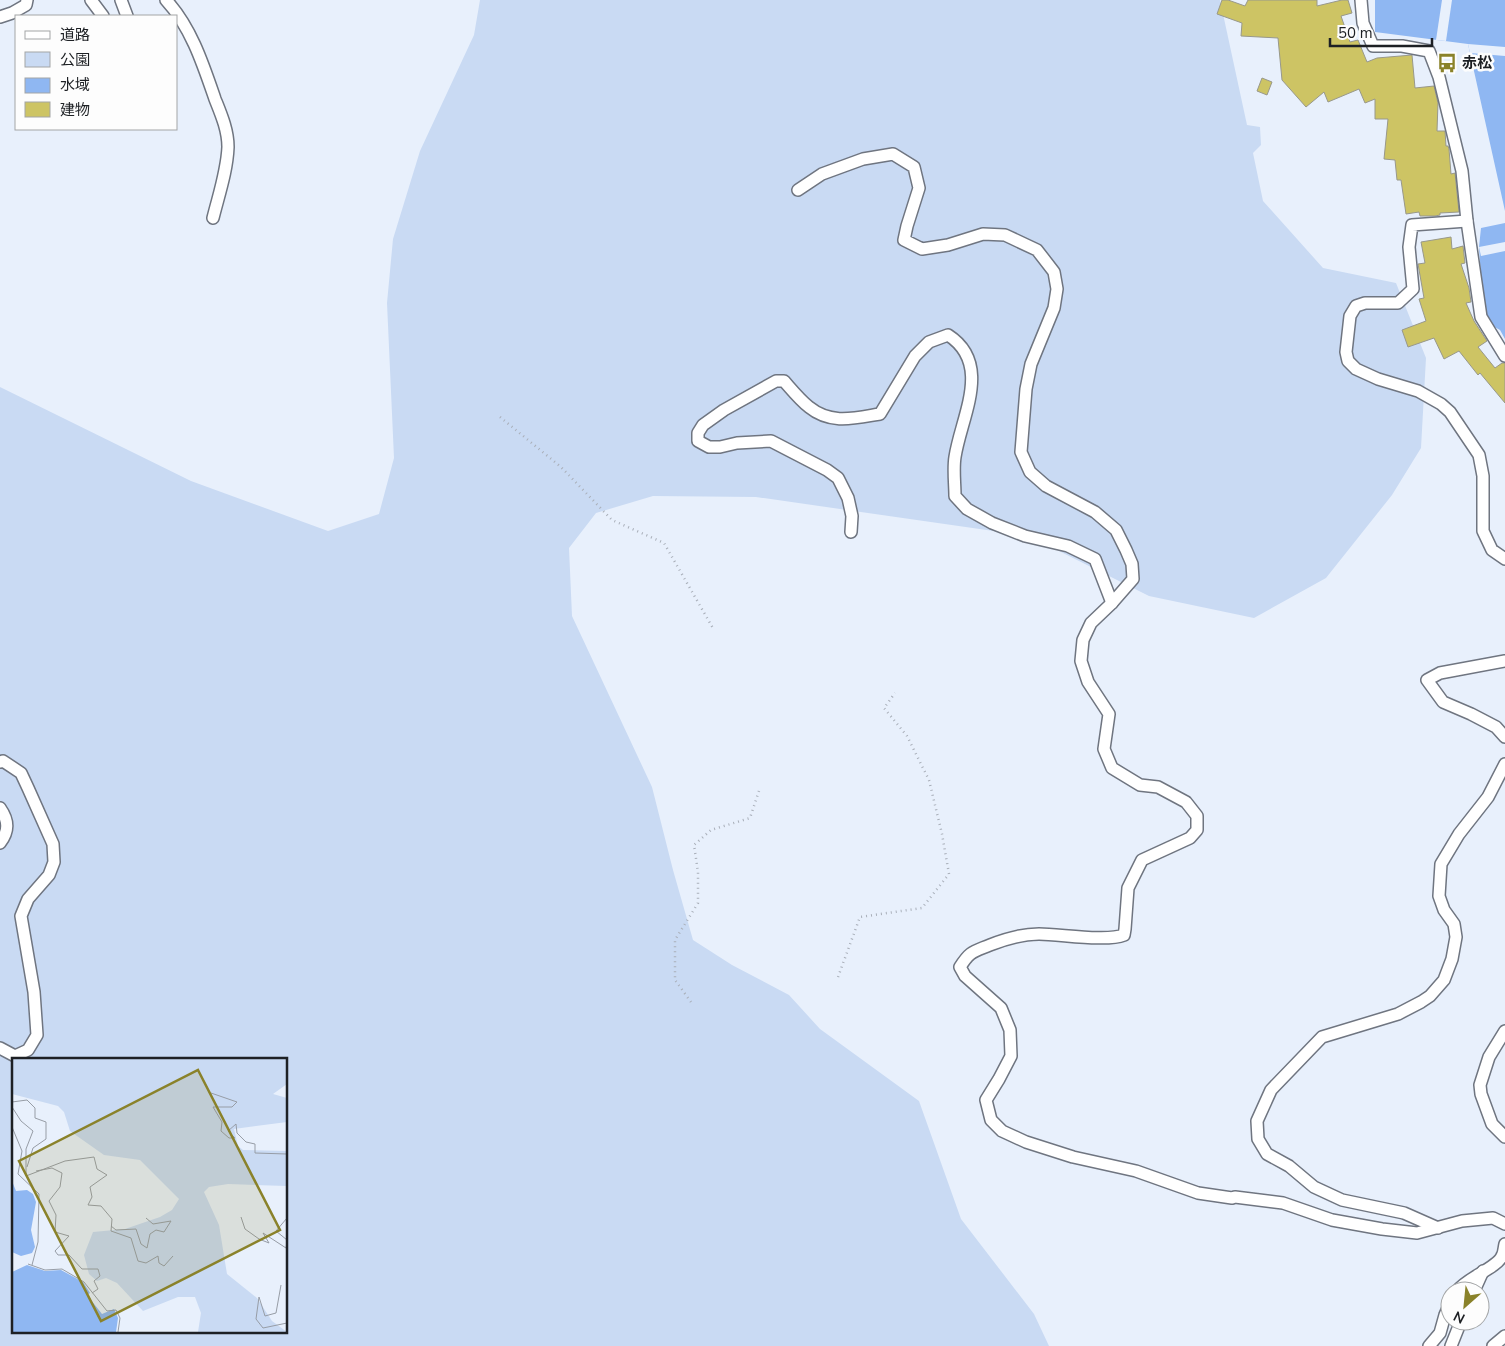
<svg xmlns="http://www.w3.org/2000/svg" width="1505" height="1346" viewBox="0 0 1505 1346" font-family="'Nunito Sans','Noto Sans JP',sans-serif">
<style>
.green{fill:#c9daf3;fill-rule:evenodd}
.water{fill:#8fb7f2}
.pier{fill:#e8f0fc}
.building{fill:#cdc464;stroke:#98988b}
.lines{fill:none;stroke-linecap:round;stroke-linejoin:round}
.minor-casing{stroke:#6f7580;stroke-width:14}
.path{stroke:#a9afb9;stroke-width:2.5;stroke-dasharray:1 4;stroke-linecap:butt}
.minor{stroke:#fff;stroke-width:11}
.labels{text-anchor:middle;stroke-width:5;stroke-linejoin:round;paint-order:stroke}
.poi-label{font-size:15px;font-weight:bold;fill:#1d2024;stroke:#fdfdfd;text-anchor:start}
.inset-road{fill:none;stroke:#979da6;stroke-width:1}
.view{fill:#8a822a;fill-opacity:0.15;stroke:#8a822a;stroke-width:2.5}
.inset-edge{fill:none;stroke:#1d2024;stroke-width:2.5}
</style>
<rect width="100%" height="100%" fill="#e8f0fc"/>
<!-- green -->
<path class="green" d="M480 0H1220L1247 125 1260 127 1261 145 1253 153 1263 201 1323 268 1396 283 1426 358 1421 448 1392 495 1326 578 1254 618 1149 596 1029 536 756 497 653 496 596 513 569 548 572 616 652 787 673 870 693 940 732 965 789 995 820 1029 919 1101 961 1219 1034 1314 1049 1346H0V387L191 481 328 531 379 514 394 458 387 303 393 239 420 151 474 35ZM14 1060H286V1332H14Z"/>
<!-- water -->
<g class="water">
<path d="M1375 0H1505V211L1468 44 1375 32Z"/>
<path d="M1505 223V339L1500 330 1491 325 1483 309 1479 247 1481 228Z"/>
</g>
<!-- pier -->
<g class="pier">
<path d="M1442 0H1452L1446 41 1436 40Z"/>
<path d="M1468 44 1505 47V56L1470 53Z"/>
<path d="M1505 242V251L1481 256 1479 247Z"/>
</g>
<!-- building -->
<g class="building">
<path d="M1222 0H1228L1245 6 1248 0H1317V6L1342 0H1348L1352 13 1341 16 1350 42 1358 40 1367 62 1377 58 1412 55 1415 88 1434 86 1438 103 1437 131H1445L1446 146H1448L1449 149 1451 174 1455 173 1459 212 1440 213V215L1435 216H1420L1419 212 1406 214 1401 180H1397L1395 160 1384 159 1388 119H1375V99L1365 103 1359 89 1328 102 1324 92 1306 107 1282 80 1278 38 1241 36 1242 23 1217 14Z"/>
<path d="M1262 78 1272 82 1267 95 1257 91Z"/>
<path d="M1451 237 1452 249 1463 246 1465 263 1461 264 1469 288 1471 302 1466 303 1474 321 1487 341 1478 347 1495 368 1502 363H1505V403L1480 373 1478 375 1459 351 1444 359 1434 338 1408 347 1402 330 1426 321 1419 299 1424 298 1418 264 1425 263 1421 242Z"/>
</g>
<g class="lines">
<defs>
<g id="minor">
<path d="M91 0 103 16"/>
<path d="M121 0 127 16"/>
<path d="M166 0C191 27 203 64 215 99 221 114 228 130 228 147 227 171 219 194 213 218"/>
<path d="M1361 0 1363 23 1373 46H1402L1429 51 1439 77 1462 171 1467 221 1481 317 1505 356"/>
<path d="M0 17 12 13 26 5 27 0"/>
<path d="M798 190 822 174 863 159 893 154 914 167 919 188 907 226 904 240 922 249 948 245 983 234 1005 235 1037 250 1054 272 1057 289 1054 308 1031 364 1026 389 1021 452 1030 472 1046 486 1095 512 1116 530 1126 550 1132 564 1133 579 1112 603 1091 623 1083 640 1081 661 1088 682 1109 714 1104 749 1112 768 1140 785 1158 787 1186 802 1197 816V830L1190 838 1142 860 1128 888 1125 929 1124 935C1106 942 1060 934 1039 934 1022 934 1005 939 990 945 973 952 970 951 960 967L965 976 1001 1008 1010 1030 1011 1056 999 1079 986 1100 991 1120 1002 1131 1026 1142 1073 1157 1136 1171 1198 1193 1232 1198 1235 1197 1283 1203 1332 1220 1382 1229 1417 1233 1462 1221 1493 1218 1505 1224"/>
<path d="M1467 221 1412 225 1409 247 1413 289 1398 303H1365L1356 306 1350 316 1346 352 1348 361 1356 369 1378 379 1418 391 1441 404 1450 412 1479 455 1483 476V531L1492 550 1505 559"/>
<path d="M851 532 852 516 848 498 838 478 827 470 771 441 737 443 720 447H709L698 441V433L703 425 724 410 776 381H784C792 390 800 400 809 407 831 425 855 418 880 414L915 356 929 342 948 335C993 364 961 417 955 457 953 469 955 484 955 496L967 509 992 523 1025 536 1068 546 1095 559 1112 603"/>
<path d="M1505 661 1440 673 1427 680 1443 702 1471 714 1496 727 1505 737"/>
<path d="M0 762 3 761 21 773 28 788 53 844 54 862 49 875 28 899 21 916 34 992 37 1035 28 1050 15 1056 0 1048"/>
<path d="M0 808C9 821 9 831 0 843"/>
<path d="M1505 1031 1489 1057 1480 1085 1481 1094 1492 1124 1505 1137"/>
<path d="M1438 1228 1404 1213 1342 1200 1314 1187 1289 1166 1267 1154 1258 1139 1257 1121 1271 1090 1322 1037 1398 1014 1421 1002 1430 996 1444 980 1452 959 1456 937 1454 924 1444 910 1439 896 1441 864 1459 834 1488 797 1505 764"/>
<path d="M1457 1291C1468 1277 1497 1268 1502 1256 1504 1253 1504 1248 1505 1244"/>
<path d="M1474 1291 1483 1271"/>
<path d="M1429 1346 1440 1333 1445 1315 1450 1304"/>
<path d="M1451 1346 1461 1321"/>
<path d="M1493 1346 1505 1336"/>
</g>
</defs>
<!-- minor casing -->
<use href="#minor" class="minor-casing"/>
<!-- path -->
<g class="path">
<path d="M500 417 561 467 612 520 664 543 714 630"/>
<path d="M838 977 860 917 922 908 949 874 942 834 929 780 907 736 884 708 895 693"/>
<path d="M691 1002 675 980V940L698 903V872L694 845 711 830 750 818 759 791"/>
</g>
<!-- minor -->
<use href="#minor" class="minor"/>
</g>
<!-- icons -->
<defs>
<symbol id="bus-bare" viewBox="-9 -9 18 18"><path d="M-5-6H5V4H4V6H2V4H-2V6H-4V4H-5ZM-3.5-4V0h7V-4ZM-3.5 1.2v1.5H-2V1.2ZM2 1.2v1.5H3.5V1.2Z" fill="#8a822a" stroke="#fdfdfd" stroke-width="2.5" paint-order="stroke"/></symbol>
</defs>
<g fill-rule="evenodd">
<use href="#bus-bare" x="1433" y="49" width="28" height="28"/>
</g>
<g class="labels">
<!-- poi labels -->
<g class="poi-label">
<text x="1462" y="68">赤松</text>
</g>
</g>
<!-- overview -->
<g transform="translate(12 1058)">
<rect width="275" height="275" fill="#e8f0fc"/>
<path d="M0 1H275V26L261 36 275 40V64L222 71 226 88 231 92 275 93V128L216 126 197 129 192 134 207 167 215 216 245 240 260 263 275 274H186L189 255 183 239H166L131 253 105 225 94 220 85 223 77 216 72 197 81 174 113 171 148 159 160 152 167 141 128 102 92 97 65 78 58 73 52 54 46 48 0 36Z" fill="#c9daf3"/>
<path d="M0 123 4 133 15 132 21 136 24 144 19 172 23 189 20 195 9 198 0 194ZM15 207 33 213 49 212 71 224 78 235 75 237 90 256 102 251 106 260 104 274H0V214Z" fill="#8fb7f2"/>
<path class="inset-road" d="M199 35 225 44 220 49H201L210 64 209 73 217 80H223L216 73 224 66 225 75 234 84 243 86V95L275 96M0 44 15 42 23 50V60L34 64V81L21 90 15 109M0 49 9 63 21 73 14 91V118L53 103 82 99 85 111 95 117 78 129 80 139 76 147 89 148 100 161 99 173 119 180 126 203 134 205 146 198 147 205 152 208 161 198M0 69 10 93 6 116 27 136 26 184 20 207M24 113 40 110 50 115 48 129 37 143 44 157 43 174 57 178 43 193 46 197H57L70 211H86L88 218 82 223 86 231 80 235M229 159 233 171 247 181 257 185 251 175 274 190 275 184M275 160 264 173 275 182M99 168 104 172 124 171 129 186 135 190 138 176 144 172 152 174 159 163 141 166 134 160M16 206 33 212 50 211 72 224 95 253 104 252 108 260 106 274M269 227 264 255 253 258 247 239 244 261 251 270 275 265"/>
<path class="view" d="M186 12 268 172 89 263 7 103Z"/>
<rect width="275" height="275" class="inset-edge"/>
</g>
<!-- legend -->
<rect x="15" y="15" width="162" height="115" fill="#fdfdfd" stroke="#a3a5a6"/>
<rect x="25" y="31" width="25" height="8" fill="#ffffff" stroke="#a3a5a6"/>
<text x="60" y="40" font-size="15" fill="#1d2024">道路</text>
<rect x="25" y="52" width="25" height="15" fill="#c9daf3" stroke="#a3a5a6"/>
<text x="60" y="65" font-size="15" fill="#1d2024">公園</text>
<rect x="25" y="78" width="25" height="15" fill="#8fb7f2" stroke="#a3a5a6"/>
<text x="60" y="90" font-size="15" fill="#1d2024">水域</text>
<rect x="25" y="102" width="25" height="15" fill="#cdc464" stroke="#a3a5a6"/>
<text x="60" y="115" font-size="15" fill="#1d2024">建物</text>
<!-- north arrow -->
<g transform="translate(1465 1306) rotate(207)"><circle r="24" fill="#fdfdfd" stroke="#a3a5a6"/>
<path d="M0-4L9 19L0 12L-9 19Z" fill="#8a822a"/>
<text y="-8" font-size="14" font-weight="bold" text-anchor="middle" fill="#1d2024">N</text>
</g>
<!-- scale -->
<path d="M1330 38v8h102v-8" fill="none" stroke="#1d2024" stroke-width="2.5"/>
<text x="1338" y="38" font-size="15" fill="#1d2024" stroke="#fdfdfd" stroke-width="4" paint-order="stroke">50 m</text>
</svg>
